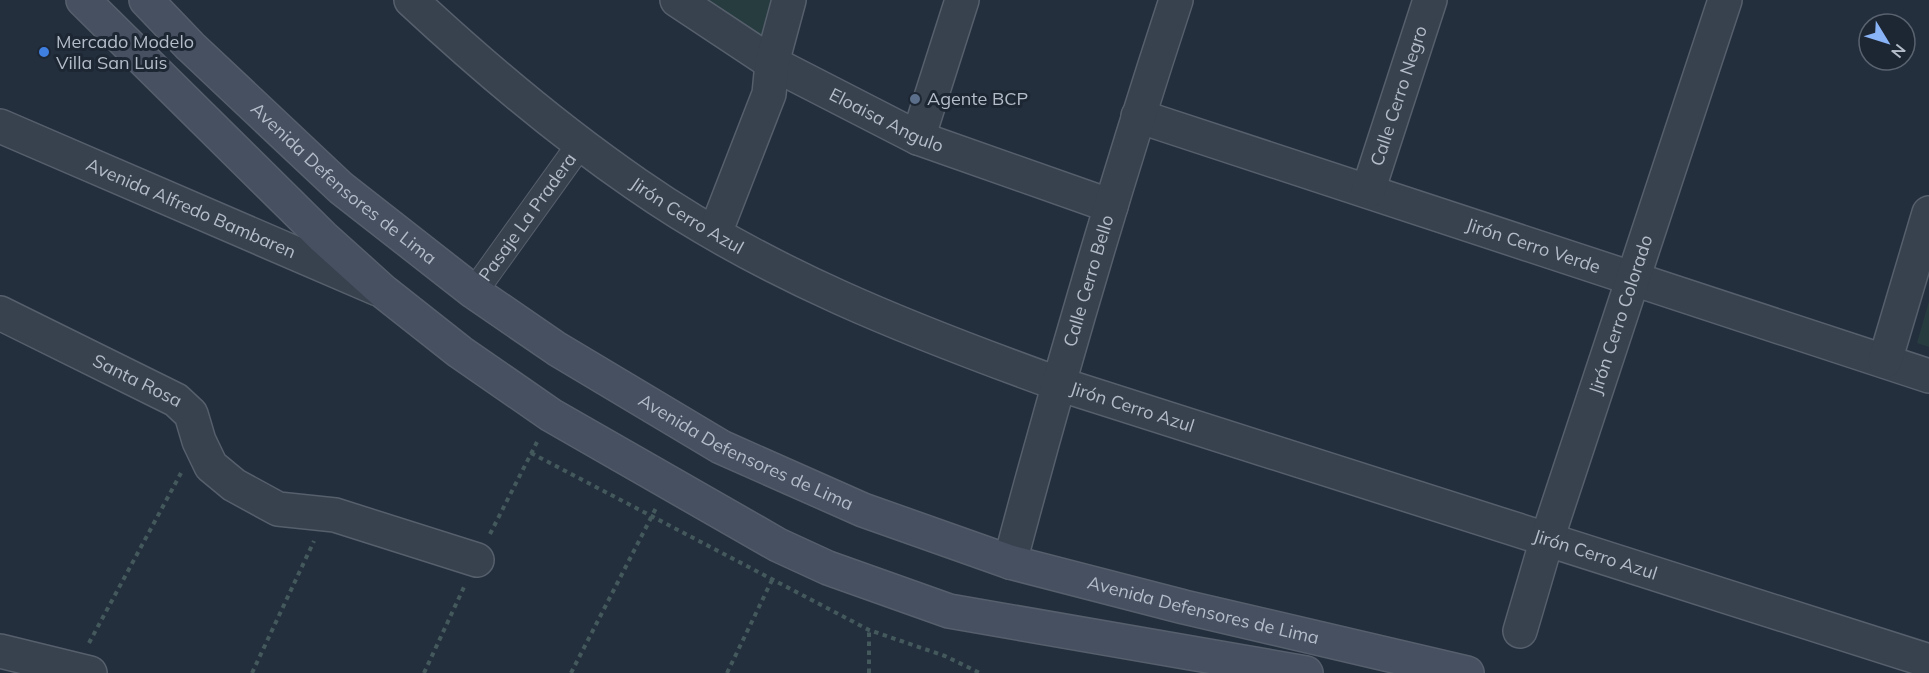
<svg xmlns="http://www.w3.org/2000/svg" width="1929" height="673" viewBox="0 0 1929 673" font-family="Mulish,sans-serif">
<style>
.green{fill:#263c3f}
.lines{fill:none;stroke-linecap:round;stroke-linejoin:round}
.pedestrian-casing{stroke:#565f6c;stroke-width:28}
.minor-casing{stroke:#565f6c;stroke-width:36}
.secondary-casing{stroke:#565f6c;stroke-width:36}
.path{stroke:#44595c;stroke-width:4;stroke-dasharray:4.5 4.5;stroke-linecap:butt}
.pedestrian{stroke:#38414e;stroke-width:26}
.minor{stroke:#38414e;stroke-width:33}
.secondary{stroke:#465061;stroke-width:33}
.shop-dot{fill:#3f7fe0;stroke:#1d2633;stroke-width:2}
.service-dot{fill:#5c6f8a;stroke:#1d2633;stroke-width:2}
.labels{text-anchor:middle;stroke-width:6;stroke-linejoin:round;paint-order:stroke}
.poi-label{font-size:18px;fill:#b4bcc9;stroke:#1d2633;text-anchor:start}
.street-label{font-size:18px;fill:#b4bcc9;stroke:#1d2633}
</style>
<rect width="100%" height="100%" fill="#242f3e"/>
<!-- green -->
<g class="green">
<path d="M695 0H774L762 43Z"/>
<path d="M1929 301V347L1917 343Z"/>
</g>
<g class="lines">
<defs>
<g id="pedestrian">
<path id="s1" d="M474 292 581 143"/>
</g>
<g id="minor">
<path id="s2" d="M411 0C482 66 556 129 636 184 765 274 912 331 1059 384L1929 661"/>
<path id="s3" d="M677 0 772 63 918 138 1111 206"/>
<path id="s4" d="M1138 116 1929 376"/>
<path id="s5" d="M0 126 378 289"/>
<path d="M918 138 962 0"/>
<path id="s6" d="M1368 191 1430 0"/>
<path d="M715 233 769 94 772 63 789 0"/>
<path id="s7" d="M0 313 176 400 191 414 199 441 211 466 234 485 278 509 335 515 477 560"/>
<path d="M1885 361 1929 213"/>
<path id="s8" d="M1010 562C1060 373 1115 186 1176 0"/>
<path id="s9" d="M1520 631 1547 539 1725 0"/>
<path d="M0 651 90 673"/>
</g>
<g id="secondary">
<path d="M83 0 323 237 384 292 460 352 551 415 778 545 828 568 949 611 1306 673"/>
<path id="s10" d="M146 0 190 46 341 188 474 292 557 349 721 447 863 510 1010 562 1184 607 1467 673"/>
</g>
</defs>
<!-- pedestrian casing -->
<use href="#pedestrian" class="pedestrian-casing"/>
<!-- minor casing -->
<use href="#minor" class="minor-casing"/>
<!-- secondary casing -->
<use href="#secondary" class="secondary-casing"/>
<!-- path -->
<g class="path">
<path d="M531 453 869 630 945 656 980 673"/>
<path d="M490 534 537 442"/>
<path d="M89 643 181 473"/>
<path d="M252 673 314 541"/>
<path d="M424 673 464 587"/>
<path d="M571 673 656 508"/>
<path d="M727 673 773 578"/>
<path d="M869 673V630"/>
</g>
<!-- pedestrian -->
<use href="#pedestrian" class="pedestrian"/>
<!-- minor -->
<use href="#minor" class="minor"/>
<!-- secondary -->
<use href="#secondary" class="secondary"/>
</g>
<!-- markers -->
<circle class="shop-dot" cx="44" cy="52" r="6"/>
<circle class="service-dot" cx="915" cy="99" r="6"/>
<g class="labels">
<!-- poi labels -->
<g class="poi-label">
<text x="56" y="48">Mercado Modelo<tspan x="56" dy="21">Villa San Luis</tspan></text>
<text x="927" y="105">Agente BCP</text>
</g>
<!-- street labels -->
<g class="street-label">
<text dy="6" stroke="none"><textPath href="#s6" startOffset="100">Calle Cerro Negro</textPath></text>
<text dy="6" stroke="none"><textPath href="#s3" startOffset="242">Eloaisa Angulo</textPath></text>
<text dy="6" stroke="none"><textPath href="#s10" startOffset="270">Avenida Defensores de Lima</textPath></text>
<text dy="6" stroke="none"><textPath href="#s5" startOffset="208">Avenida Alfredo Bambaren</textPath></text>
<text dy="6" stroke="none"><textPath href="#s2" startOffset="351">Jirón Cerro Azul</textPath></text>
<text dy="6" stroke="none"><textPath href="#s1" startOffset="92">Pasaje La Pradera</textPath></text>
<text dy="6" stroke="none"><textPath href="#s4" startOffset="416">Jirón Cerro Verde</textPath></text>
<text dy="6" stroke="none"><textPath href="#s8" startOffset="292">Calle Cerro Bello</textPath></text>
<text dy="6" stroke="none"><textPath href="#s9" startOffset="332">Jirón Cerro Colorado</textPath></text>
<text dy="6" stroke="none"><textPath href="#s7" startOffset="153">Santa Rosa</textPath></text>
<text dy="6" stroke="none"><textPath href="#s2" startOffset="837">Jirón Cerro Azul</textPath></text>
<text dy="6" stroke="none"><textPath href="#s10" startOffset="756">Avenida Defensores de Lima</textPath></text>
<text dy="6" stroke="none"><textPath href="#s2" startOffset="1323">Jirón Cerro Azul</textPath></text>
<text dy="6" stroke="none"><textPath href="#s10" startOffset="1242">Avenida Defensores de Lima</textPath></text>
</g>
</g>
<!-- north arrow -->
<g transform="translate(1887 42) rotate(128)"><circle r="28" fill="#1d2633" stroke="#59626f" stroke-width="1.5"/>
<path d="M0-4.5L10 22L0 15L-10 22Z" fill="#8ab4f8"/>
<text y="-9" font-size="16" font-weight="bold" text-anchor="middle" fill="#b4bcc9">N</text>
</g>
</svg>
